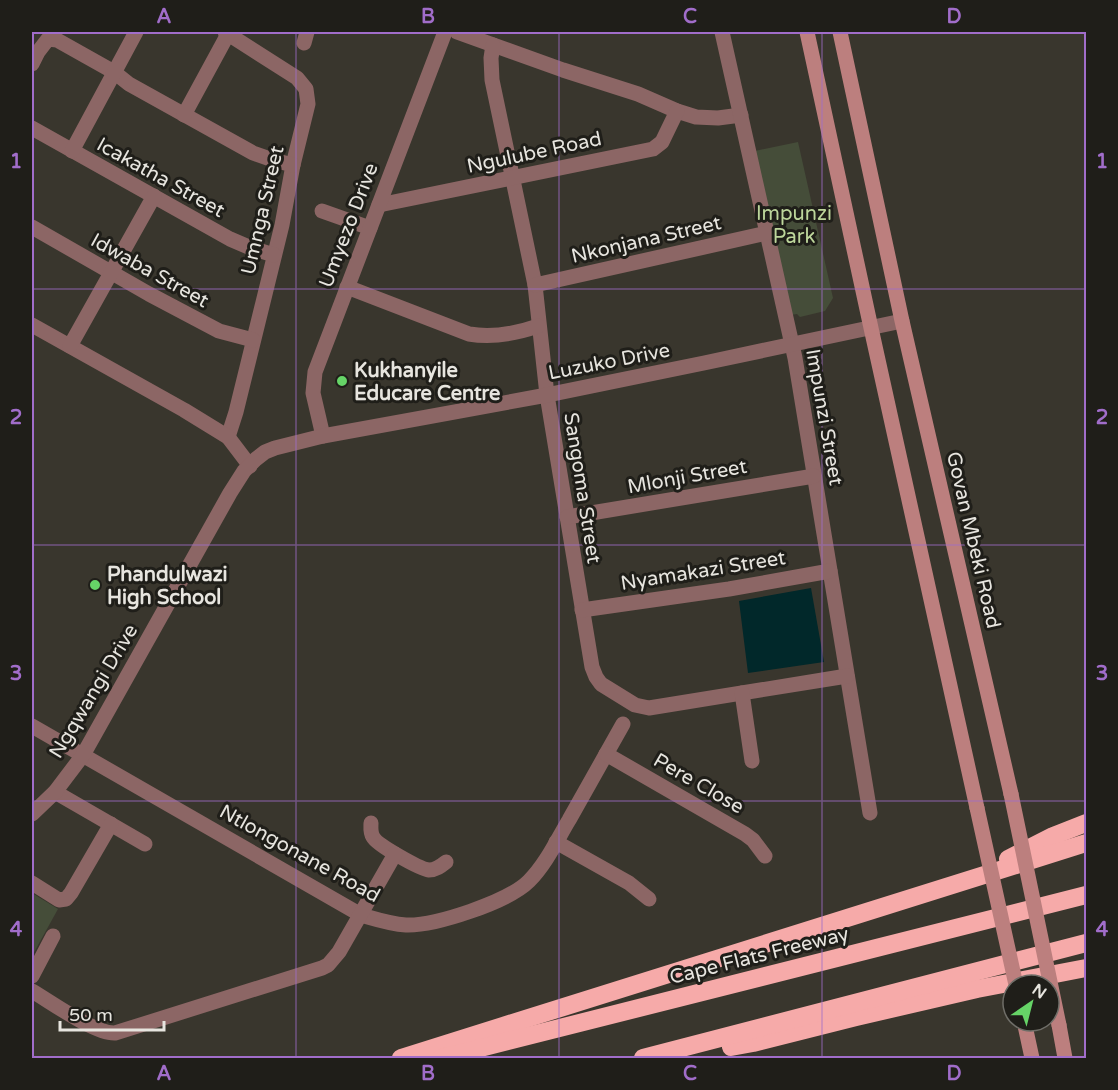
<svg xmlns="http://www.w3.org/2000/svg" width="1118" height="1090" viewBox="0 0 1118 1090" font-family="'Varela Round',sans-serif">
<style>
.green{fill:#454d39}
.water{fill:#01282a}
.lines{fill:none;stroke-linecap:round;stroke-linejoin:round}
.minor{stroke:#8c6665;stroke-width:15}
.tertiary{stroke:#8c6665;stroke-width:15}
.secondary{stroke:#bc7f7e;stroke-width:15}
.motorway{stroke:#f6aaa9;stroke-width:18}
.secondary-bridge{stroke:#bc7f7e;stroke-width:15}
.grid{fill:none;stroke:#a16dca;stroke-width:1.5;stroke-opacity:0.55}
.poi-dot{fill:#66d467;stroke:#1f1e19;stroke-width:2}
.labels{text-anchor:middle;stroke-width:6;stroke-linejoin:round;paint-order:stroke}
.street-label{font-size:20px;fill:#e7e5df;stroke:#1f1e19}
.park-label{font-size:20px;fill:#bdd69b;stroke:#1f1e19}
.poi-label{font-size:20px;font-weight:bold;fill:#e7e5df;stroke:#1f1e19;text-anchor:start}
.neatline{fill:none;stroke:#a16dca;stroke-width:2}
.grid-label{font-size:20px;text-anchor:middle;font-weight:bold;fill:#a16dca}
</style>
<rect width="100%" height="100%" fill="#39362d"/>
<!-- green -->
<g class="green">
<path d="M798 142 833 298 825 311 800 317 797 314 791 315 755 151Z"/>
<path d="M32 893 58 909 32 956Z"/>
</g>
<!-- water -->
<path class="water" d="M811 588 824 662 748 673 739 601Z"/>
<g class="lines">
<!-- minor -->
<g class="minor">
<path d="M225 32 297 78 306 89 308 104 293 165 282 225 236 412 228 437"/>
<path d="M457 32 563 70 638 94 677 111 696 117 718 118 741 115"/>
<path d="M722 32 795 358 870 813"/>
<path d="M304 43 307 32"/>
<path d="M493 45 491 58 492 80 535 285 547 395 592 667 596 677 601 684 635 705 649 708 847 676"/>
<path d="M32 64 38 52 48 39 57 40 114 72 129 84 253 153 273 160 293 165"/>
<path d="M184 115 228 34"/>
<path d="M32 128 230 239 251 248 274 255"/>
<path d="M72 151 136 32"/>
<path d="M379 205 653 149 662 142 677 111"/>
<path d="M322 211 370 228"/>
<path d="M32 227 149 294 219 331 253 340"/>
<path d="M535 285 767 233"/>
<path d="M347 287 469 334C493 338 515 334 538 326"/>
<path d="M32 325 184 410 228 437 250 466"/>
<path d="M70 346 154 196"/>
<path d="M323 436 313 393 315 372 445 32"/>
<path d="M567 517 814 476"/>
<path d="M582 610 729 589 830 571"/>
<path d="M742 693 752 761"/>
<path d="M32 726 361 915C375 919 390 924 406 925 435 926 508 902 529 881 546 864 557 840 569 820 587 788 605 756 623 724"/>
<path d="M606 754 745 834 753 840 765 856"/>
<path d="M55 792 145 844"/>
<path d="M371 823C371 827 370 832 373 837 377 845 420 869 429 870 436 870 441 866 446 862"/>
<path d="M556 842 629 883 649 899"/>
<path d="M32 883 59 900 66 899 71 893 111 824"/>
<path d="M32 976 53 936"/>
<path d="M32 991C51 1002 95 1034 115 1033L322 968 328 965 339 952 395 854"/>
</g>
<!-- tertiary -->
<path class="tertiary" d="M32 814 55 792 83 755 230 493 244 471 256 459 265 452 275 448 323 436 547 395 704 363 902 321"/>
<!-- secondary -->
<g class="secondary">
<path d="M807 32 871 328 977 808"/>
<path d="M840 32 902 321 1011 794"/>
<path d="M1024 1021 1032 1058"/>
<path d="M1059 1025 1065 1058"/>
</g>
<!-- motorway -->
<g class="motorway">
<path d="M1008 859 1053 836 1086 823"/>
<path d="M731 1047 753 1043 856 1017 977 989 1086 968"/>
<path d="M401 1058 1086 843"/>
<path d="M441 1058 1086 895"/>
<path d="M643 1058 1086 943"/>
</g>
<!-- secondary-bridge -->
<g class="secondary-bridge">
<path d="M1011 794 1059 1025"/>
<path d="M977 808 1016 985"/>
</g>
</g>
<!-- grid -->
<path class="grid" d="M296 32V1058M559 32V1058M822 32V1058M32 289H1086M32 545H1086M32 801H1086"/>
<!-- markers -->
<g class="poi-dot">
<circle cx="342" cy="381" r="6"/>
<circle cx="95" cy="585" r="6"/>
</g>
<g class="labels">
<!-- street labels -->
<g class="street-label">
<text transform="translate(534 152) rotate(-12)" y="7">Ngulube Road</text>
<text transform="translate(161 177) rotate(29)" y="7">Icakatha Street</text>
<text transform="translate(262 210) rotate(-77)" y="7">Umnga Street</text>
<text transform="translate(348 225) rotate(-69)" y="7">Umyezo Drive</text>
<text transform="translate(646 239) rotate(-13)" y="7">Nkonjana Street</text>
<text transform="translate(150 270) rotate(29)" y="7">Idwaba Street</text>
<text transform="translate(609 361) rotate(-11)" y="7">Luzuko Drive</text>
<text transform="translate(825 417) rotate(80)" y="7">Impunzi Street</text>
<text transform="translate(687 476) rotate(-10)" y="7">Mlonji Street</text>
<text transform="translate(583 488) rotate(81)" y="7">Sangoma Street</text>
<text transform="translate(974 540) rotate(77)" y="7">Govan Mbeki Road</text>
<text transform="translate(703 570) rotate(-9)" y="7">Nyamakazi Street</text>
<text transform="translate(93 691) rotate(-59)" y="7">Ngqwangi Drive</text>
<text transform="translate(699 783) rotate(30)" y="7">Pere Close</text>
<text transform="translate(300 853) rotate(29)" y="7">Ntlongonane Road</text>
<text transform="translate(759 955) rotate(-14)" y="7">Cape Flats Freeway</text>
</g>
<!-- park labels -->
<g class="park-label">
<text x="794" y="220">Impunzi<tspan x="794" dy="23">Park</tspan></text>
</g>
<!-- poi labels -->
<g class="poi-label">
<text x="354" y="377">Kukhanyile<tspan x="354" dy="23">Educare Centre</tspan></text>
<text x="107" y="581">Phandulwazi<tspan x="107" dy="23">High School</tspan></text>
</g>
</g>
<!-- border -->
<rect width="1118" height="1090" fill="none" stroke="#1f1e19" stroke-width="66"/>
<!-- north arrow -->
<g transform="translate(1031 1003) rotate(35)"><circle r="28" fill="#1f1e19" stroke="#6f6e68" stroke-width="1.5"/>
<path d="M0-4.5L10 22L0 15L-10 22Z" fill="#66d467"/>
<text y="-9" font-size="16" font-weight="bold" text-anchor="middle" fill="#e7e5df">N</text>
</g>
<!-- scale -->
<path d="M60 1021v9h104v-9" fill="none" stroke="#e7e5df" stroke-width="3"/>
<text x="69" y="1021" font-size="18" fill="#e7e5df" stroke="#1f1e19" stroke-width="4.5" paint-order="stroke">50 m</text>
<rect x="33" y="33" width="1052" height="1024" class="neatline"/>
<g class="grid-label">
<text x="164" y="23">A</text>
<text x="428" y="23">B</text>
<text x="690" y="23">C</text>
<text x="954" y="23">D</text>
<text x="16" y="168">1</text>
<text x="1102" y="168">1</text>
<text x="16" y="424">2</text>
<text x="1102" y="424">2</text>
<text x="16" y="680">3</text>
<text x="1102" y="680">3</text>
<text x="16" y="936">4</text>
<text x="1102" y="936">4</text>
<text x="164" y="1080">A</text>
<text x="428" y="1080">B</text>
<text x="690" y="1080">C</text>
<text x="954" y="1080">D</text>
</g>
</svg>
